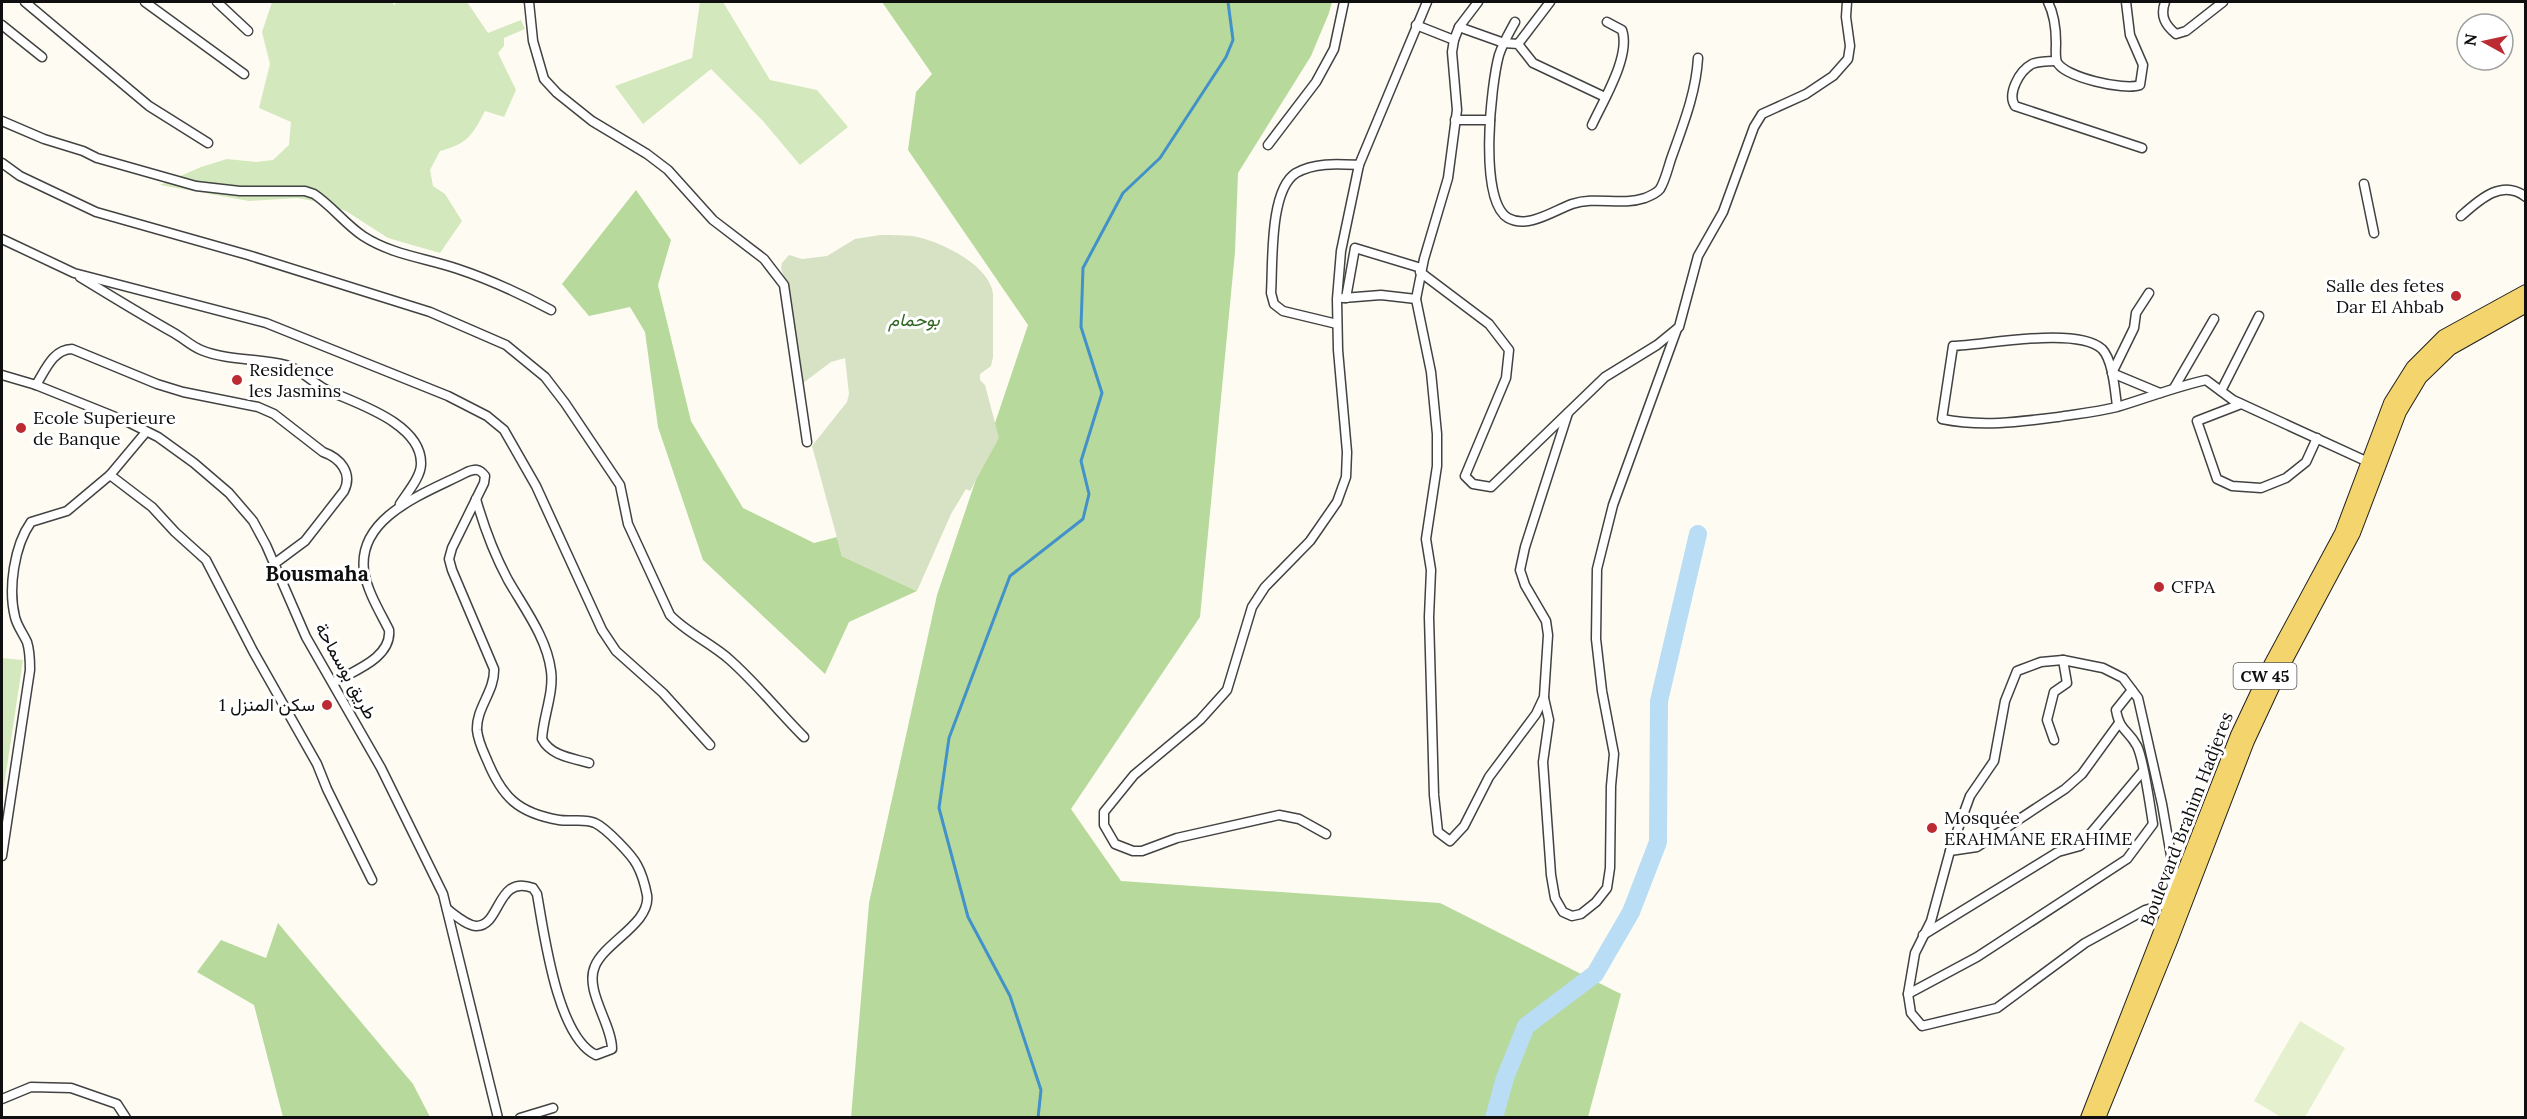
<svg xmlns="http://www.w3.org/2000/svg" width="2527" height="1119" viewBox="0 0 2527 1119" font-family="Lora,Vazirmatn,serif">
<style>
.green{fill:#d3e8bc}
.forest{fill:#b7d99c}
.cemetery{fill:#d7e1c3}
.pitch{fill:#e4f0ce}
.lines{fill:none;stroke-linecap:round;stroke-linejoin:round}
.stream{stroke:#4292c9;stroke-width:3}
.river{stroke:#b8ddf4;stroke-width:18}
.street-casing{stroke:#424242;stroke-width:11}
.primary-casing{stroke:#202020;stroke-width:16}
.street{stroke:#fff;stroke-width:8}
.primary{stroke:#f3d46d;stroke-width:14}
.poi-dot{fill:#bb2b31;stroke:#fff;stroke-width:2}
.labels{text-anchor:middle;stroke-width:6;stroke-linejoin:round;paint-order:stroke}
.shield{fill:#fff;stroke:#575757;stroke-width:1.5}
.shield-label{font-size:16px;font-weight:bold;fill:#0f0f0f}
.poi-label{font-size:18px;fill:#0f0f0f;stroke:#fff;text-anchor:start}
.park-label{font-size:18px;font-style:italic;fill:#2f6621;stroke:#fff}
.street-label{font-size:18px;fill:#0f0f0f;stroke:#fff}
.quarter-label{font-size:21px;font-weight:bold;fill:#0f0f0f;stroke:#fff}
</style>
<rect width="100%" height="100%" fill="#fefcf2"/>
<!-- green -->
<g class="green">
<path d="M272 2H392L394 5 398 2H467L488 33 521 20 525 29 504 38V46L498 53 516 90 504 117 485 111C472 136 467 144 440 151L430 170 433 186 445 194 462 221 440 253 388 238 346 211 319 202 297 198 249 201 160 185 201 167 227 159 256 162 273 160 289 145 291 122 259 108 270 64 262 32Z"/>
<path d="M700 2H723L770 80 817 90 848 127 800 165 763 121 711 69 643 124 615 86 692 58Z"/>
<path d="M2 658 23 660 2 800Z"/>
</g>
<!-- forest -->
<g class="forest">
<path d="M882 2H1332L1329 13 1311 56 1238 173 1235 252 1200 617 1071 809 1121 881 1440 903 1621 994 1588 1117 851 1118 869 903 937 595 1028 325 908 150 916 92 932 74Z"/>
<path d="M636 190 671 240 658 285 691 421 743 508 814 543 837 537 842 556 917 591 849 622 825 674 703 560 658 427 645 332 630 307 589 316 562 284Z"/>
<path d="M278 923 413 1084 430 1117H283L254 1005 197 972 221 940 266 958Z"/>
</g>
<!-- cemetery -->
<path class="cemetery" d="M880 235C891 235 902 235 913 236 940 241 990 265 993 294V357L991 366 980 374V380L985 385 999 438 970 491 966 489 951 514 917 591 842 556 812 446 847 402 849 394 845 358 831 362 803 383 789 308 790 295 781 268 782 263 789 255 802 259 827 256 855 239Z"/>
<!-- pitch -->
<path class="pitch" d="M2300 1021 2345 1048 2305 1117H2281L2254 1101Z"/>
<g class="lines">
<!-- stream -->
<path class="stream" d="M1038 1118 1041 1090 1010 996 968 917 939 808 949 738 1010 576 1083 519 1089 494 1081 461 1102 393 1081 327 1083 268 1123 193 1160 158 1226 57 1233 40 1228 2"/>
<!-- river -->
<path class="river" d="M1494 1118 1505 1078 1526 1026 1595 974 1631 912 1658 842 1659 701 1698 534"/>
<defs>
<g id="street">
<path d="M25 2 149 106 208 143"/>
<path d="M145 2 244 74"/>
<path d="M217 2 248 31"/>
<path d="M529 2 533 41 544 79 557 93 592 121 647 154 668 170 713 220 764 259 784 285 807 442"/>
<path d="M1478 2 1459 27 1454 40 1452 52 1457 110 1448 178 1424 259 1416 299 1431 372 1437 434V466L1426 539 1431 570 1429 617 1434 795 1438 832 1450 841 1464 826 1489 777 1536 714 1544 697 1548 635 1546 621 1525 585 1520 570 1525 547 1568 413"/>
<path d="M2048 2C2054 14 2056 29 2056 43 2056 48 2055 57 2057 62 2064 77 2124 91 2140 85L2143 65 2130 35 2126 2"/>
<path d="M2165 2C2160 16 2165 25 2176 34L2186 31 2223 2"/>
<path d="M1515 22C1509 33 1503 43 1499 55 1491 84 1478 201 1508 218 1528 229 1553 211 1572 204 1596 196 1621 206 1645 198 1650 196 1657 193 1660 189 1665 181 1668 168 1671 159 1683 125 1696 93 1698 58"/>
<path d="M2 25 42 57"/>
<path d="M1416 25 1454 40"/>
<path d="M1459 27 1504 43 1518 44 1533 63 1605 97"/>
<path d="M1518 44 1550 2"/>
<path d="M2056 61C2049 61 2039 61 2032 64 2019 71 2007 94 2015 106L2142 148"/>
<path d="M1455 120H1490"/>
<path d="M2 121 44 139 83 151 97 158 196 186 240 191H305L314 194C332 206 345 224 363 236 392 255 426 258 458 269 491 280 521 294 551 310"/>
<path d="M1592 125C1603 101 1631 56 1622 30L1607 22"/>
<path d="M1268 145 1316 82 1334 49 1344 2"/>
<path d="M2 163 20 176 96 212 248 255 430 312 506 345 545 377 565 403 620 485 628 524 670 615C687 633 711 643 730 660 756 683 779 712 804 737"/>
<path d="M2364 184 2374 233"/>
<path d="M2461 216C2479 200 2502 178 2526 197"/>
<path d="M2 239 74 273 266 323 448 396 487 416 504 430 536 486 602 630 616 651 663 693 710 745"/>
<path d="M1420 272 1489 324 1509 350 1506 378 1465 476 1473 484 1491 487 1605 377 1657 345 1679 327 1698 256 1723 212 1754 127 1762 114 1806 94 1833 76 1848 59 1850 46 1846 17 1847 2"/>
<path d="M80 277C111 296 142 315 174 333 183 338 191 346 201 350 228 361 259 358 286 365 303 370 313 384 329 391 358 404 422 424 421 464 421 477 407 493 400 504"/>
<path d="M2149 293 2136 313 2134 328 2112 373 2160 393"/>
<path d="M1343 298 1381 295 1416 299"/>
<path d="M1346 298 1355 248 1421 268"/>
<path d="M1337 324 1283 311 1274 304 1271 293C1273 264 1269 190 1296 173 1315 162 1339 164 1359 165"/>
<path d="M2 375 36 385 128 422 158 437 194 463 229 493 253 521 266 545 306 637 381 768 443 894 498 1118"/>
<path d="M36 385C45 371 53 349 72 349L157 384 183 392 258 407 274 414 323 452C340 458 353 473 344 491L305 541 274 564"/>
<path d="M2174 388 2214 319"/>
<path d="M2221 391 2259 316"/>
<path d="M2241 404 2197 421 2217 479 2232 486 2261 488 2286 478 2306 462 2317 438"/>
<path d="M2117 406C2115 392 2113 360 2102 349 2077 326 1986 345 1953 346L1942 419C1981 427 2019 422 2058 417 2077 414 2097 412 2117 407 2147 398 2175 387 2206 380L2233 400 2368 462"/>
<path d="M110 475 152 507 175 532 206 560 253 651 317 764 327 789 372 880"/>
<path d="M476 499C484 527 494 554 508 580 524 608 547 638 551 671 554 693 543 717 542 739 551 756 572 758 589 763"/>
<path d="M333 683C353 671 392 658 389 630 380 612 367 591 364 571 357 515 429 492 467 472 475 469 479 468 485 476L484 483 452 548 449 559 452 570 494 669C495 691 476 708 477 730 478 741 483 751 487 760 502 797 518 813 559 820 570 822 585 818 595 823 606 828 632 855 637 865 642 874 645 885 647 895 651 923 605 942 595 966 584 990 612 1024 612 1049L596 1055C557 1037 544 933 537 894L533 888C496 874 501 927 476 926 466 925 455 915 447 909"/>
<path d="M1544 698 1549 720 1543 762 1551 875 1555 898 1563 912 1572 916 1581 914 1596 902 1607 888 1610 868 1611 786 1614 754 1602 691 1596 639 1597 569 1613 505 1677 329"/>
<path d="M2054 740 2047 720 2054 692 2067 683 2063 660"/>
<path d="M1326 834 1299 819 1279 815 1177 838 1142 851H1133L1115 844 1104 825V812L1134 775 1200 720 1227 690 1252 607 1265 587 1310 541 1337 502 1346 477 1347 452 1338 350 1337 299 1341 251 1359 165 1427 2"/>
<path d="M1950 851 1977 847 2065 789 2082 774 2119 723"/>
<path d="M2 856 30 670C30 661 30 651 27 642 23 633 17 626 15 617 8 589 14 546 31 522L67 511 110 475 146 432"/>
<path d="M2173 902 2145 910 2085 943 1997 1008 1922 1026 1911 1013 1908 994 1915 953 1931 921 1950 851 1970 796 1994 761 2005 701 2017 671 2041 662 2063 660 2103 668 2123 678 2138 698 2162 804 2173 867 2179 885"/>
<path d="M2163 904 2175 876"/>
<path d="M1923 935 2058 852 2080 846 2143 771"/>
<path d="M1908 994 1977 957 2127 859 2153 824C2150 806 2144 760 2137 746 2128 729 2120 732 2116 710L2132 690"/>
<path d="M2 1099 31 1087 71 1088 117 1104 126 1118"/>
<path d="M520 1118 553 1108"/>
</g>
<g id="primary">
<path d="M2088 1118 2238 735 2272 663 2342 533 2391 403 2413 368 2444 337 2526 292"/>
<path d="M2098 1118 2170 941 2247 741 2281 668 2353 533 2399 412 2420 377 2450 348 2526 305"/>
</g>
</defs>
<!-- street casing -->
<use href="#street" class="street-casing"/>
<!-- primary casing -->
<use href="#primary" class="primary-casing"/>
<!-- street -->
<use href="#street" class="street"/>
<!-- primary -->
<use href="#primary" class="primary"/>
</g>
<!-- markers -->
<g class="poi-dot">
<circle cx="2456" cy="296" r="6"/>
<circle cx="237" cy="380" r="6"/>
<circle cx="21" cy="428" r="6"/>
<circle cx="2159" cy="587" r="6"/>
<circle cx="327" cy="705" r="6"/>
<circle cx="1932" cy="828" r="6"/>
</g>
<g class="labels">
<!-- shield labels -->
<rect class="shield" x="2233.5" y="663" width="63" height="26" rx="4.5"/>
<g class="shield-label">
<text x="2265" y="682">CW 45</text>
</g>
<!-- poi labels -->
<g class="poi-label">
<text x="2444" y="292" text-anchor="end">Salle des fetes<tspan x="2444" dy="21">Dar El Ahbab</tspan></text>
<text x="249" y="376">Residence<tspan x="249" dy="21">les Jasmins</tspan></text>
<text x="33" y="424">Ecole Superieure<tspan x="33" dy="21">de Banque</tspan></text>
<text x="2171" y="593">CFPA</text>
<text x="315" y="711" text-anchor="end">سكن المنزل 1</text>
<text x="1944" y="824">Mosquée<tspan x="1944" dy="21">ERAHMANE ERAHIME</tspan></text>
</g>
<!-- park labels -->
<g class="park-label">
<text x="914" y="326">بوحمام</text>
</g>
<!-- street labels -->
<g class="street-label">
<text transform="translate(346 671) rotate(61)" y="6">طريق بوسماحة</text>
<text transform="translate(2187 819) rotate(-69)" y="6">Boulevard Brahim Hadjeres</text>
</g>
<!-- quarter labels -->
<g class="quarter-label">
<text x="317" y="581">Bousmaha</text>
</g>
</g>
<!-- border -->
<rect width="2527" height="1119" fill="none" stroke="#0f0f0f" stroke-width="6"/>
<!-- north arrow -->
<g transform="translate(2485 42) rotate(278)"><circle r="28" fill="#ffffff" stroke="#9f9f9f" stroke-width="1.5"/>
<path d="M0-4.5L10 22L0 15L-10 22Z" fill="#bb2b31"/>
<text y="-9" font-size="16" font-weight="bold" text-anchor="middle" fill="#0f0f0f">N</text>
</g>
</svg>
